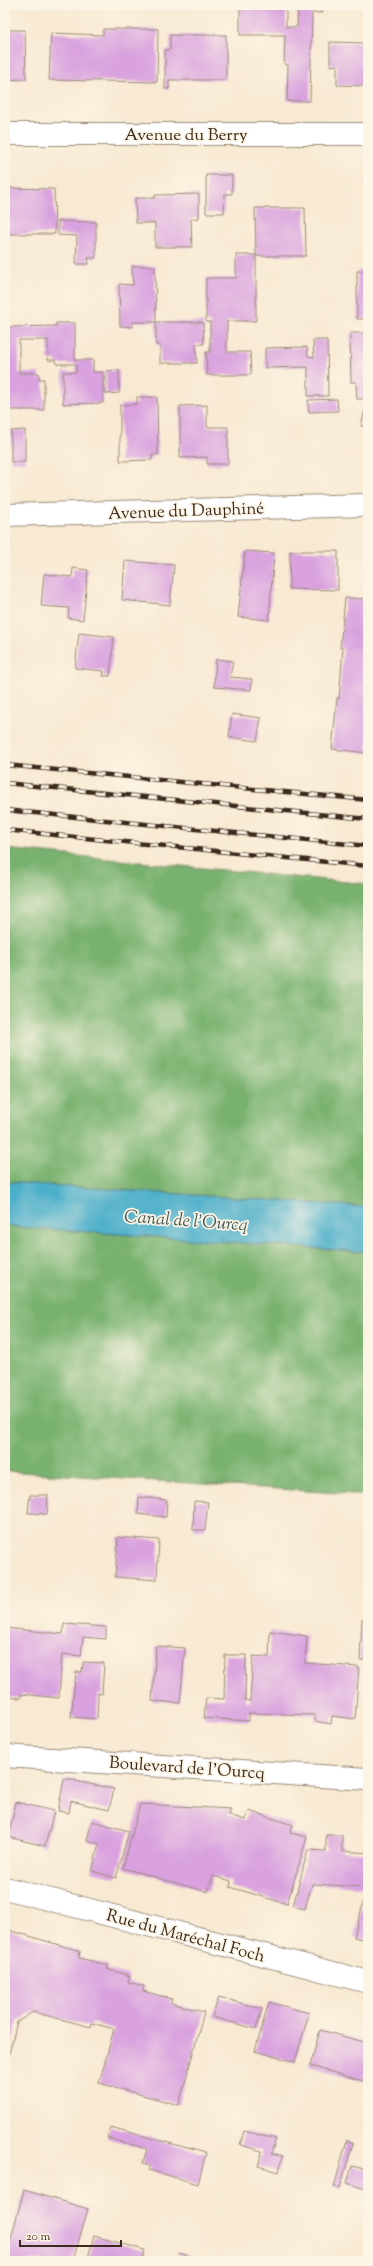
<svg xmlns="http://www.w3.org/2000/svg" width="373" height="2266" viewBox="0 0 373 2266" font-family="'Sorts Mill Goudy',serif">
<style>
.forest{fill:#79b270;stroke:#5a6e47}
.water{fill:#4bafca;stroke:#436c74}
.building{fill:#d9a1df}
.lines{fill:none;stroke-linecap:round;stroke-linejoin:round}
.street-casing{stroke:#9a8a78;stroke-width:24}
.street{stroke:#fff;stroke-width:22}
.rail-casing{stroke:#3b2a1e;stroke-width:4.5}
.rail{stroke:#fcf5e5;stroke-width:3;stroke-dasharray:9;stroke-linecap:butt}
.labels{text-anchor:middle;stroke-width:3.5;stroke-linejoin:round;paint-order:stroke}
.street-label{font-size:17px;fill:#3b2a1e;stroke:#fcf5e5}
.water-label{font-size:18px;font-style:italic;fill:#41595a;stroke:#fcf5e5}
</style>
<rect width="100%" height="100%" fill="#fcf5e5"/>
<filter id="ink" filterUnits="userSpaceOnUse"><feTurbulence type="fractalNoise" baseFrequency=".025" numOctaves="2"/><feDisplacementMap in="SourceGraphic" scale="8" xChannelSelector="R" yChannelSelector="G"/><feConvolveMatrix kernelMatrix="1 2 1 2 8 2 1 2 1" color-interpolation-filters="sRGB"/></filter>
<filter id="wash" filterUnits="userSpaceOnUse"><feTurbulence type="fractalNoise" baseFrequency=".012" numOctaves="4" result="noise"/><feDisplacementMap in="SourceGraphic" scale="16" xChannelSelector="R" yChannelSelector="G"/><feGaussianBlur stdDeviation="0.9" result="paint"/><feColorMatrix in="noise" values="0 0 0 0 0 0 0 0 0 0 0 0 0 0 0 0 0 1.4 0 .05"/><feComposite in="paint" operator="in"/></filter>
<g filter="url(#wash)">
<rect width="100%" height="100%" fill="#f8e9d2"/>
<!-- forest -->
<g class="forest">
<path d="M5 849 368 884V1207L5 1182Z"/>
<path d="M5 1226 368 1252V1495L5 1471Z"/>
</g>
<!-- water -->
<path class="water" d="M5 1182 368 1207V1252L5 1226Z"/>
<g id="blocks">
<!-- building -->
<g class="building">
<path d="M240 5H286V27H297L298 8H312V5H322V13H312L310 101H287L288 65 284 64 285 35H240Z"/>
<path d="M103 29H158L157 82 49 80 51 33 103 35Z"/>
<path d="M5 30H25L26 79 5 80Z"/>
<path d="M170 35H226V80H169V89H165V50H170Z"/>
<path d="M330 42 368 43V86L337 85V65L330 66Z"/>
<path d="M206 175H232V194H225L224 213H206Z"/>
<path d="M366 178H368V194L366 195Z"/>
<path d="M5 188 54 189 55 234H5Z"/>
<path d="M199 194V218L191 219 192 247H155V223H136L135 198H155V195Z"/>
<path d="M255 208H305L306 256H256Z"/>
<path d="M58 221 96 222V258H88L89 264H76L77 236 58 235Z"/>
<path d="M367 254 368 319H357V271H366Z"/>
<path d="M236 255H256V321H227V352H250L251 375H207L206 352H210V322H206V278H236Z"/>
<path d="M132 266H155L156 322H133V327L120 326 119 284 133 285Z"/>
<path d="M156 322H203L204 344H196L197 363H160V345H156Z"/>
<path d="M56 323H75V360H93V372H103V403L63 404V372H76V364H57L56 360H48V340H19V373H39V379H44V410H6L5 340H8V327L56 326Z"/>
<path d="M350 333H368V399H357L356 382H351Z"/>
<path d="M313 340H327L328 396H308V367L265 368V348L307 347 308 356 314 357Z"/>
<path d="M119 370V393L106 394V371Z"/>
<path d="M137 397H157L158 455H152V460L120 461V405L137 404Z"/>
<path d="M337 399 338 411 309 412 308 400Z"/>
<path d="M207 405V427H228V464H207V457L180 458V406Z"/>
<path d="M366 406H368V427L361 426Z"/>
<path d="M25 430V462H11V431Z"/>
<path d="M245 551 274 553 269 620 238 617Z"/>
<path d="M290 551H338V590L289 589Z"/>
<path d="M125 561 174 565 170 605 122 600Z"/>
<path d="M73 568 88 570 83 620 68 618 69 608 41 606 44 574 72 577Z"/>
<path d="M345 598 368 599V753L332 749 337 698 339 699 343 648H340Z"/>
<path d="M79 633 114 637 110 676H103L104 671 75 668Z"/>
<path d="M216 659 233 661 230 677 252 679 251 690 214 687Z"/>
<path d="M232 714 261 718 257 741 229 737Z"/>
<path d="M30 1495H48L47 1514 28 1513Z"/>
<path d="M139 1497 167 1500 166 1517 138 1514Z"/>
<path d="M194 1501 208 1502 205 1530H193Z"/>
<path d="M118 1537 159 1540 157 1580 115 1577Z"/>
<path d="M362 1619H368V1660H360Z"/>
<path d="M64 1624 106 1627V1639L83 1637 81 1656 62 1654 59 1698 21 1694V1698L5 1697V1628L63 1634Z"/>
<path d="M270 1631 307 1636 305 1663 359 1667 355 1719 332 1716 331 1724 315 1721V1715L249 1713V1721L204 1718 206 1698 224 1699 225 1655H246L245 1700 250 1701 253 1656 269 1657Z"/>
<path d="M156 1646 185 1648 180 1703 152 1701Z"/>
<path d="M83 1662 104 1663 102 1694 98 1693 97 1719 71 1717 76 1672H82Z"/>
<path d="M64 1779H76L75 1781 114 1789 109 1810 71 1801 69 1813 58 1811Z"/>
<path d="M16 1802 54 1811 45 1846 8 1837Z"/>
<path d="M140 1804 231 1809 229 1815 245 1820 249 1811 293 1825 290 1833 307 1837 287 1904 230 1887 231 1881 213 1876 208 1892 123 1868Z"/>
<path d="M92 1821 129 1831 116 1878 92 1871 99 1844 87 1841Z"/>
<path d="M326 1835H342V1851L368 1853V1870L364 1887 312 1884 305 1909 293 1906 308 1850 326 1851Z"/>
<path d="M365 1896 368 1897V1941L354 1937Z"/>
<path d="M5 1929 80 1951 79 1958 108 1965 107 1969 130 1976 128 1982 144 1986 143 1991 172 1999 171 2003 204 2012 179 2105 99 2083 114 2029 92 2023 91 2027 33 2012 17 2022 8 2058 5 2057Z"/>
<path d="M219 1997 262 2009 256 2029 212 2017Z"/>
<path d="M269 2002 309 2013 295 2062 255 2051Z"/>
<path d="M320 2030 368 2043V2063L363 2081 310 2066Z"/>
<path d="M110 2127 206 2153 198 2184 149 2170 151 2165 143 2163 147 2149 107 2138Z"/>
<path d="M244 2131 276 2139 271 2154 282 2157 279 2172 258 2166 262 2151 240 2145Z"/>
<path d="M347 2140 353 2143 340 2188 334 2187Z"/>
<path d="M352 2166 368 2170V2190L347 2183Z"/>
<path d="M24 2190 88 2209 73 2261H5Z"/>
<path d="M94 2236 145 2250 142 2261H87Z"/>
<path d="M178 2253 207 2260V2261H176Z"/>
</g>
</g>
</g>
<g filter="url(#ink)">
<use href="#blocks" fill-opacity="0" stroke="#9a8a78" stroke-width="1"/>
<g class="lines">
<defs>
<g id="street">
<path d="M5 134H368"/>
<path d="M5 515 368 505"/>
<path d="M5 1756 368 1779"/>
<path d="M5 1888 368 1982"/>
</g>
</defs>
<!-- street casing -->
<use href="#street" class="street-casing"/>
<!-- street -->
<use href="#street" class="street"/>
<defs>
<g id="rail">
<path d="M5 765 368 800"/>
<path d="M5 783 368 819"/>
<path d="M5 810 368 846"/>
<path d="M5 830 368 866"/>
</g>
</defs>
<!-- rail casing -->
<use href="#rail" class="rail-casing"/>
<!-- rail -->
<use href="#rail" class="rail"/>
</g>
</g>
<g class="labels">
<!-- street labels -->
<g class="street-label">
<text x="186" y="140">Avenue du Berry</text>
<text transform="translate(186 510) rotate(-2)" y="6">Avenue du Dauphiné</text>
<text transform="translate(187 1767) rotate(4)" y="6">Boulevard de l'Ourcq</text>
<text transform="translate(186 1935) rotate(15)" y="6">Rue du Maréchal Foch</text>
</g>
<!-- water labels -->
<g class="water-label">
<text transform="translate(186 1220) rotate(4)" y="6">Canal de l'Ourcq</text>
</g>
</g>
<!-- margin -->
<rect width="373" height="2266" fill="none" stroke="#fcf5e5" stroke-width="20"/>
<!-- scale -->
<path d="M20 2240v6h101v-6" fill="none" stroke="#3b2a1e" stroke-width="2"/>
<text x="26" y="2240" font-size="12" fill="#3b2a1e" stroke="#fcf5e5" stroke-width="3" paint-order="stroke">20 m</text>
</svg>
